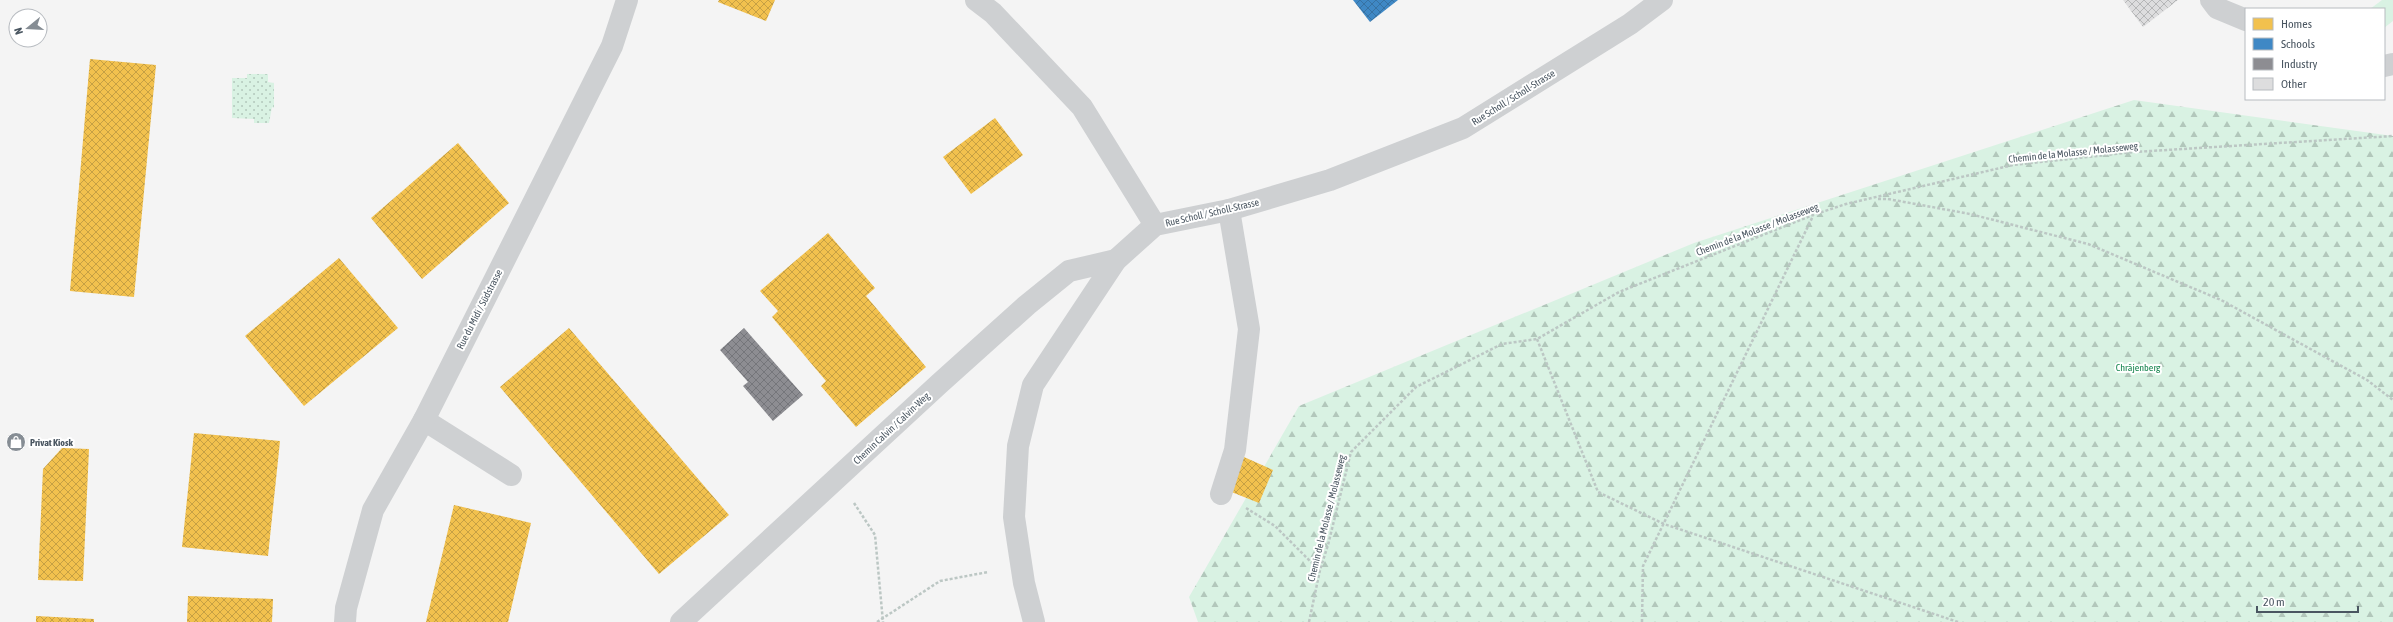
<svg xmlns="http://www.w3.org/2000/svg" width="2393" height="622" viewBox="0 0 2393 622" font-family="'Asap Condensed',sans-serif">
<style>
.green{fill:url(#green-dots)}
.forest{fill:url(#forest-firs)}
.pitch{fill:#d9f2e3}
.homes{fill:url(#homes-cross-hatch)}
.schools{fill:url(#schools-cross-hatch)}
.industry{fill:url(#industry-cross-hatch)}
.building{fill:url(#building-cross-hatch)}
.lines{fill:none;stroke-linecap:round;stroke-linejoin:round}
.path{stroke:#bcc7c4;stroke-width:2.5;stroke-dasharray:3 2;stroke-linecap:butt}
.minor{stroke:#ced0d2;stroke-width:22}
.labels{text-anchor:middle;stroke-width:4;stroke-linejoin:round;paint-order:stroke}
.street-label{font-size:10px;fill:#4a5661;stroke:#fff}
.park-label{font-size:10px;fill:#17864f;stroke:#fff}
.poi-label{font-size:10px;font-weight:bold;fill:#4a5661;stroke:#fff;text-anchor:start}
</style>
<defs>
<pattern id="green-dots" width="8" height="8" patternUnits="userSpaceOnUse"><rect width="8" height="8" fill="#d9f2e3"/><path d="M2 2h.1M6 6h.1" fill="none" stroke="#b2c7bb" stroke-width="1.8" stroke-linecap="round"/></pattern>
<pattern id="forest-firs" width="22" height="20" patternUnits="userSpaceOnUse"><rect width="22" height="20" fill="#d9f2e3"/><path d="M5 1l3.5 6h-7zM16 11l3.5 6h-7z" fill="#b2c7bb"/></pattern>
<pattern id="homes-cross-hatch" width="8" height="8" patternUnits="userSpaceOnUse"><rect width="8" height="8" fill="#f2c14e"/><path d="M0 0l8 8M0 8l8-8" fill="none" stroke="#c6a044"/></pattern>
<pattern id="schools-cross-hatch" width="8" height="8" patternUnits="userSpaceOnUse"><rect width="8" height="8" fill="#3f88c5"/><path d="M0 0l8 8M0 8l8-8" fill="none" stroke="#3772a3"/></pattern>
<pattern id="industry-cross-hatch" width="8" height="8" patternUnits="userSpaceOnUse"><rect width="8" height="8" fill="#8d8d92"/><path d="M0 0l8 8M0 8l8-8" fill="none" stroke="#75767b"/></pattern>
<pattern id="building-cross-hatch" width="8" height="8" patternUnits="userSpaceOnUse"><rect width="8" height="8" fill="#ddddde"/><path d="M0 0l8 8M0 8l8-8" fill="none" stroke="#b5b6b7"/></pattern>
</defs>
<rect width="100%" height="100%" fill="#f4f4f4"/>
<!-- green -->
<path class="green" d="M247 74H268V82L274 83V108L272 107 269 123H254V119L232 118V78H247Z"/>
<!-- forest -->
<path class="forest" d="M2134 100 2393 136V622H1198L1189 597 1299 406 1694 243Z"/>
<!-- pitch -->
<path class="pitch" d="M2382 0H2393V21L2384 28V9H2370Z"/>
<!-- homes -->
<g class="homes">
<path d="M719 0H775L766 21 718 2Z"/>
<path d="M90 59 156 65 134 297 70 291Z"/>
<path d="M995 118 1023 155 971 194 943 157Z"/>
<path d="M458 143 509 203 422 279 371 218Z"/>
<path d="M828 233 875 288 866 296 926 367 856 427 821 386 826 381 772 317 778 311 760 291Z"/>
<path d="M339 258 398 328 304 406 245 336Z"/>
<path d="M569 328 729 515 659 574 500 387Z"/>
<path d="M194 433 280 441 268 556 182 547Z"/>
<path d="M62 448 89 449 83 581 38 580 43 469Z"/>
<path d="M1244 457 1273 470 1259 503 1229 491Z"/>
<path d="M454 505 531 523 508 622H426Z"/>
<path d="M188 596 273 599 272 622H187Z"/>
<path d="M36 616 94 619V622H36Z"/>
</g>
<!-- schools -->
<path class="schools" d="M1353 0H1398L1370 22Z"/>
<!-- industry -->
<path class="industry" d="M744 328 803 395 773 421 743 386 748 382 720 350Z"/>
<!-- building -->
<path class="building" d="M2123 0H2178L2143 27Z"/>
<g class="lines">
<!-- path -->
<g class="path">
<path d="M1878 199H1888L1970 214 2088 244 2221 300 2367 380 2393 400"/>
<path d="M1537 339 1598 492 1664 524 1958 622"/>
<path d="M854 503 875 535 883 622"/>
<path d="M1246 508 1275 526 1319 570"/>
<path d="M877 622 940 581 988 572"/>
<path d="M1309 622 1320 570 1328 545 1351 452 1416 387 1502 344 1537 339 1619 292 1813 215 1846 204 2013 165 2134 152 2393 136"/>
<path d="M1642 622 1643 566 1813 216"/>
</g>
<!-- minor -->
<g class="minor">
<path d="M976 0 993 13 1082 107 1155 225"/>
<path d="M2211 0 2217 8 2246 20"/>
<path d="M2384 66 2393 64"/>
<path d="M424 420 511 475"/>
<path d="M1221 494 1235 450 1249 329 1229 210"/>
<path d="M345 622 346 608 373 510 424 420 612 46 627 0"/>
<path d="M681 622 939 384 1027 305 1069 271 1116 260"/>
<path d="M1034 622 1024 583 1014 517 1018 446 1033 385 1116 260 1155 225 1229 210 1330 180 1463 128 1630 24 1662 0"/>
</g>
</g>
<!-- icons -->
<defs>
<symbol id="shop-disc" viewBox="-11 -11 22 22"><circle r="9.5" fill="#868d94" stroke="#fff"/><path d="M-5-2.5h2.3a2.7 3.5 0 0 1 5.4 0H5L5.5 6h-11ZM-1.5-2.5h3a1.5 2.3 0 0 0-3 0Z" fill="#fff"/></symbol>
</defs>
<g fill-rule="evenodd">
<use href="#shop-disc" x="5" y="431" width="22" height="22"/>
</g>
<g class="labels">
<!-- street labels -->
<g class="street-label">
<text transform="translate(1513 97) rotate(-32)" y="4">Rue Scholl / Scholl-Strasse</text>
<text transform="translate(2073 152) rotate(-6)" y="4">Chemin de la Molasse / Molasseweg</text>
<text transform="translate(1212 212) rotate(-13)" y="4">Rue Scholl / Scholl-Strasse</text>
<text transform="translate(1757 229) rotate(-21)" y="4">Chemin de la Molasse / Molasseweg</text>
<text transform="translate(479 309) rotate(-63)" y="4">Rue du Midi / Südstrasse</text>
<text transform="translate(891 428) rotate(-43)" y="4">Chemin Calvin / Calvin-Weg</text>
<text transform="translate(1326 518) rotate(-76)" y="4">Chemin de la Molasse / Molasseweg</text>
</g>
<!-- park labels -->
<g class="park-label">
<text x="2138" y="371">Chräjenberg</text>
</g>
<!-- poi labels -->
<g class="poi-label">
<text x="30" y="446">Privat Kiosk</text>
</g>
</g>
<!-- legend -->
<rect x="2245" y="8" width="140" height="92" fill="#ffffff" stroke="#b7bbc0"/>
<rect x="2253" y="18" width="20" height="12" fill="#f2c14e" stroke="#b7bbc0"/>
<text x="2281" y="28" font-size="12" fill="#4a5661">Homes</text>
<rect x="2253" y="38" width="20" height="12" fill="#3f88c5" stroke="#b7bbc0"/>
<text x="2281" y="48" font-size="12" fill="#4a5661">Schools</text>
<rect x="2253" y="58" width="20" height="12" fill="#8d8d92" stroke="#b7bbc0"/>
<text x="2281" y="68" font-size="12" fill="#4a5661">Industry</text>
<rect x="2253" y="78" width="20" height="12" fill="#ddddde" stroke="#b7bbc0"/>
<text x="2281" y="88" font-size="12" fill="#4a5661">Other</text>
<!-- north arrow -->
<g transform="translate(28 28) rotate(252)"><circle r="19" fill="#ffffff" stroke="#b7bbc0"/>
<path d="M0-3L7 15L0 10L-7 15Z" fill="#868d94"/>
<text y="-6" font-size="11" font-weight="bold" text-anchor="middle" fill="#4a5661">N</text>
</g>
<!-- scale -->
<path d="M2257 606v6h101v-6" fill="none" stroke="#4a5661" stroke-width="2"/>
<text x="2263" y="606" font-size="12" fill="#4a5661" stroke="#ffffff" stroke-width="3" paint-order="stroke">20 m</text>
</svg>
